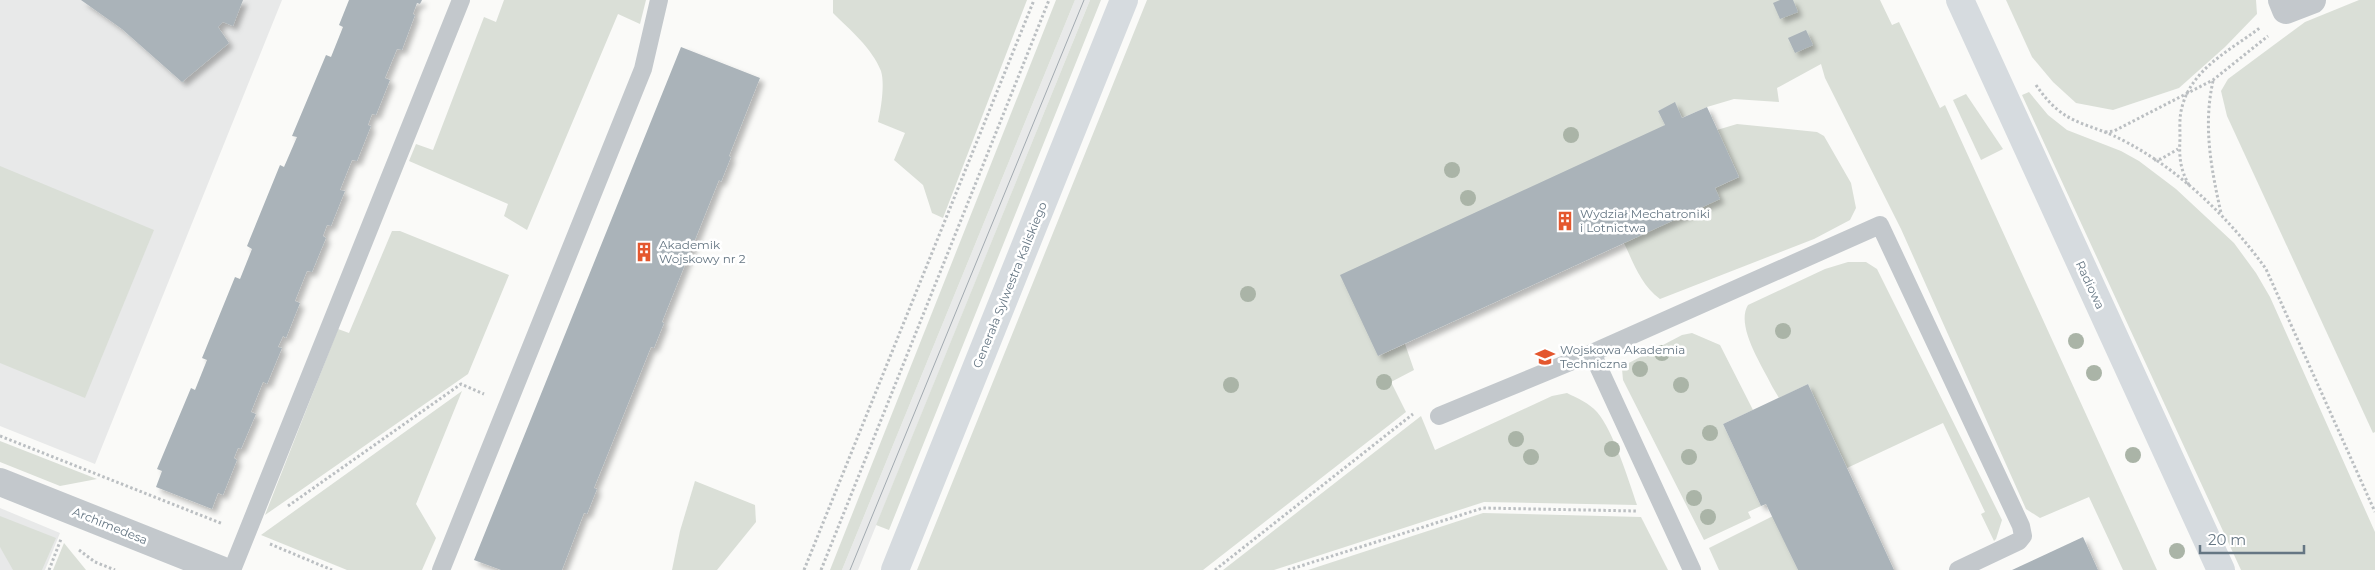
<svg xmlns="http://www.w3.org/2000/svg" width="2375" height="570" viewBox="0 0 2375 570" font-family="Montserrat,sans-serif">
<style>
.built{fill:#e8e9e9}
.green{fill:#dadfd7}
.building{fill:#aab3b9;filter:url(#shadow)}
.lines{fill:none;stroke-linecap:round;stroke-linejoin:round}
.path{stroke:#bbbfc2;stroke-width:3;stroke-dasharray:2.5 2.5;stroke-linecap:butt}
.lane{stroke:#c3c8cc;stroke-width:18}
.street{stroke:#c3c8cc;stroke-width:28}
.secondary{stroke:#d6dbdf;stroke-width:28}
.tram{stroke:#a2aab0;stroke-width:1}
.tree{fill:#aab4a7}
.labels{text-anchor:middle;stroke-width:5;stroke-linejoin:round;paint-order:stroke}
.poi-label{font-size:12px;fill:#657683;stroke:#fff;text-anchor:start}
.street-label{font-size:12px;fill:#657683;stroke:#fff}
</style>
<defs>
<filter id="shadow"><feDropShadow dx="4.5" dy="4.5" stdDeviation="2.5" flood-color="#0004"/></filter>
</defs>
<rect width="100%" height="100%" fill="#fafaf8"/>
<!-- built -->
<g class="built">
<path d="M0 0H282L95 464 0 426Z"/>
<path d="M1075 0H1090L858 570H842Z"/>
<path d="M0 508 60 533 45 570H0Z"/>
</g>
<!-- green -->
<g class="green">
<path d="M504 0H646L640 24 618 14 527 230 504 216 508 204 409 161 416 144 433 150 484 17 496 22Z"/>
<path d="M833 0H1027L943 218 932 213 923 185 894 160 905 133 878 122C881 109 885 84 881 71 872 48 850 30 833 13Z"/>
<path d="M1056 0H1075L842 570H830Z"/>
<path d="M1090 0H1101L889 530 876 525Z"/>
<path d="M1147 0H1880L1892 25 1899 22 1940 108 1945 105 2157 570H2123L2089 497 2040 518 2026 509 1901 229 1825 78 1821 64 1777 88 1779 102 1734 99 1707 107 1682 118 1675 103 1658 111 1665 125 1378 356 1405 344 1414 370 1391 382 1406 412 1203 570H917Z"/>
<path d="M2006 0H2256L2257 14 2225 47 2179 88 2113 110 2076 103 2053 82 2032 57Z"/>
<path d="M2359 0H2375V432L2373 433 2227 116 2221 91 2228 79 2305 22Z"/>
<path d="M2029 92 2048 115 2067 130 2121 151 2139 161 2176 189 2234 243 2256 273 2270 297 2375 532V570H2241L2022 95Z"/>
<path d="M1966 94 2003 149 1981 160 1953 100Z"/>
<path d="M1737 124 1817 132 1824 136 1851 183 1856 208 1850 220 1814 239 1660 299C1641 285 1634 264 1624 243L1719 199 1715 188 1739 177 1717 130Z"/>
<path d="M0 166 154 230 85 398 0 363Z"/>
<path d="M392 231H400L509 275 468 374 265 515 338 329 349 333Z"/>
<path d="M1848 262H1866L1877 269 2002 520 1996 539 1994 541 1981 514 1985 512 1943 423 1847 468 1808 384 1779 398 1773 388C1763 367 1735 326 1748 305L1825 269Z"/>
<path d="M1692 333 1720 345 1753 410 1723 424 1761 506 1748 512 1751 518 1704 540 1623 380 1622 369 1625 365 1682 335Z"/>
<path d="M462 391 416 504 436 538 422 570H347L261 535Z"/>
<path d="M1567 393C1577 398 1589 403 1597 412 1613 430 1629 481 1637 505L1484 502 1274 570H1223L1421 416 1435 450 1552 396Z"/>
<path d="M0 441 97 479 60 486 0 462Z"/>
<path d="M695 481 755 505 756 522 717 570H672L680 531Z"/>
<path d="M1483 513 1641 517 1668 570H1308Z"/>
<path d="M0 516 56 538 42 570H13L0 547Z"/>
<path d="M1773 516 1798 570H1719L1709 548Z"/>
<path d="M64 543 86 570H53Z"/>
</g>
<!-- building -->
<g class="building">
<path d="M81 0H243L233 26 223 22 218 27 229 43 182 82 122 29Z"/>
<path d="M349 0H422L420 4 417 3 413 14 415 15 402 50 397 49 385 78 390 80 376 115 372 114 368 125 371 126 357 161 352 160 340 190 345 191 331 226 327 225 323 236 326 238 312 272 307 271 295 301 300 303 286 338 283 336 278 347 282 348 267 384 263 382 251 412 256 414 241 449 238 448 234 458 237 460 223 495 218 493 212 509 156 487 162 471 157 469 191 388 195 390 207 360 202 358 235 277 240 279 252 249 247 246 280 165 284 167 297 137 292 136 326 55 331 57 343 27 339 25Z"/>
<path d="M1780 0H1793L1798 12 1780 19 1773 3Z"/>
<path d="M1806 30 1813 45 1795 53 1788 38Z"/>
<path d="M681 47 760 78 729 156 731 157 721 182 719 180 662 322 664 323 654 348 651 347 594 488 597 489 587 514 584 513 562 570H501L474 560Z"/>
<path d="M1675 102 1682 118 1707 107 1739 177 1715 188 1720 199 1378 356 1340 275 1665 125 1658 111Z"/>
<path d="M1808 384 1847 468 1894 570H1798L1766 504 1761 506 1723 424Z"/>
<path d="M2083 537 2098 570H2012Z"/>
</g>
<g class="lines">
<!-- path -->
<g class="path">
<path d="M2213 81C2203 126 2211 168 2221 213"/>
<path d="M2036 85C2066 129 2087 120 2128 143 2182 172 2230 219 2266 269L2375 512"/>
<path d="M2105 132 2114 131 2213 80 2268 36"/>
<path d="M2154 160 2161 159 2178 149"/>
<path d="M2189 185C2180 169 2179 157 2180 138 2180 128 2179 118 2182 107 2192 68 2231 50 2261 27"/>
<path d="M0 436 223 524"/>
<path d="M288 506 461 384 484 394"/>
<path d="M270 544 332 570"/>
<path d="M79 550 95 562 115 570"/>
<path d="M49 570 61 539"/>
<path d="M804 570 1034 0"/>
<path d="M821 570 1049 0"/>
<path d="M1215 570 1413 414"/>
<path d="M1288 570 1483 508 1636 511"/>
</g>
<!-- lane -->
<g class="lane">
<path d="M1592 353 1692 570"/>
<path d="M1439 416 1592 353 1880 225 2021 526 2023 536 2019 541 1958 570"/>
<path d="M232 570 461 0"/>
<path d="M441 570 643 69 659 0"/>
</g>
<!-- street -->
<g class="street">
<path d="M2282 0 2286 10 2312 0"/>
<path d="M0 482 221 570"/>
</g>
<!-- secondary -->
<g class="secondary">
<path d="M1960 0 2221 570"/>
<path d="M895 570 1124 0"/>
</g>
<!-- tram -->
<path class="tram" d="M850 570 1084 0"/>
</g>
<!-- trees -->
<g class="tree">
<circle cx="1571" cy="135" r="8"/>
<circle cx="1452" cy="170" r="8"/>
<circle cx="1468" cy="198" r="8"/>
<circle cx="1248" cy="294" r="8"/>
<circle cx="1783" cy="331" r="8"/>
<circle cx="2076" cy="341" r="8"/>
<circle cx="1662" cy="353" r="8"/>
<circle cx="1640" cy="369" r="8"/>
<circle cx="2094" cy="373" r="8"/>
<circle cx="1384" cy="382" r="8"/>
<circle cx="1231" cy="385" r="8"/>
<circle cx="1681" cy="385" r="8"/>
<circle cx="1710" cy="433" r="8"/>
<circle cx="1516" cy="439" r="8"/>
<circle cx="1612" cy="449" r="8"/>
<circle cx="2133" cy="455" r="8"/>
<circle cx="1531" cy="457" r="8"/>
<circle cx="1689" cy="457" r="8"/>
<circle cx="1694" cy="498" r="8"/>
<circle cx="1708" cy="517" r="8"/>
<circle cx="2177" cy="551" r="8"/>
</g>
<!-- icons -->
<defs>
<symbol id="building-bare" viewBox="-9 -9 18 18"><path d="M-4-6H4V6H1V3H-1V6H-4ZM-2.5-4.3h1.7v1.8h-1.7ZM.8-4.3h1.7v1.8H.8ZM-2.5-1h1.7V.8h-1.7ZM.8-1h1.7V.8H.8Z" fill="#e4572e" stroke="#fff" stroke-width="2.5" paint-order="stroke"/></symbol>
<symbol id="university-bare" viewBox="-9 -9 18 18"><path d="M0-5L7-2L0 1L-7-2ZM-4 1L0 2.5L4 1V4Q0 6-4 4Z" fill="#e4572e" stroke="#fff" stroke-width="2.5" paint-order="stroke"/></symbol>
</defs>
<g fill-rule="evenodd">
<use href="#building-bare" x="1551" y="207" width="28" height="28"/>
<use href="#building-bare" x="630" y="238" width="28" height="28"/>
<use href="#university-bare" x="1531" y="343" width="28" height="28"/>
</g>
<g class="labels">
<!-- poi labels -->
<g class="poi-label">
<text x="1580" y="218">Wydział Mechatroniki<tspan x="1580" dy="14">i Lotnictwa</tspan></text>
<text x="659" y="249">Akademik<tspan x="659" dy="14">Wojskowy nr 2</tspan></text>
<text x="1560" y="354">Wojskowa Akademia<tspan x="1560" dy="14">Techniczna</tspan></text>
</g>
<!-- street labels -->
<g class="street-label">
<text transform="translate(1010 285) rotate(-68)" y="4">Generała Sylwestra Kaliskiego</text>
<text transform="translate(2090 285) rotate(65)" y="4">Radiowa</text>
<text transform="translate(110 526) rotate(22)" y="4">Archimedesa</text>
</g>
</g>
<!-- scale -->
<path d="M2200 545v8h104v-8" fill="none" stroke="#657683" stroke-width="2.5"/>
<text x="2208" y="545" font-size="15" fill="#657683" stroke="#ffffff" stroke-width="4" paint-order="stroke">20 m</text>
</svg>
